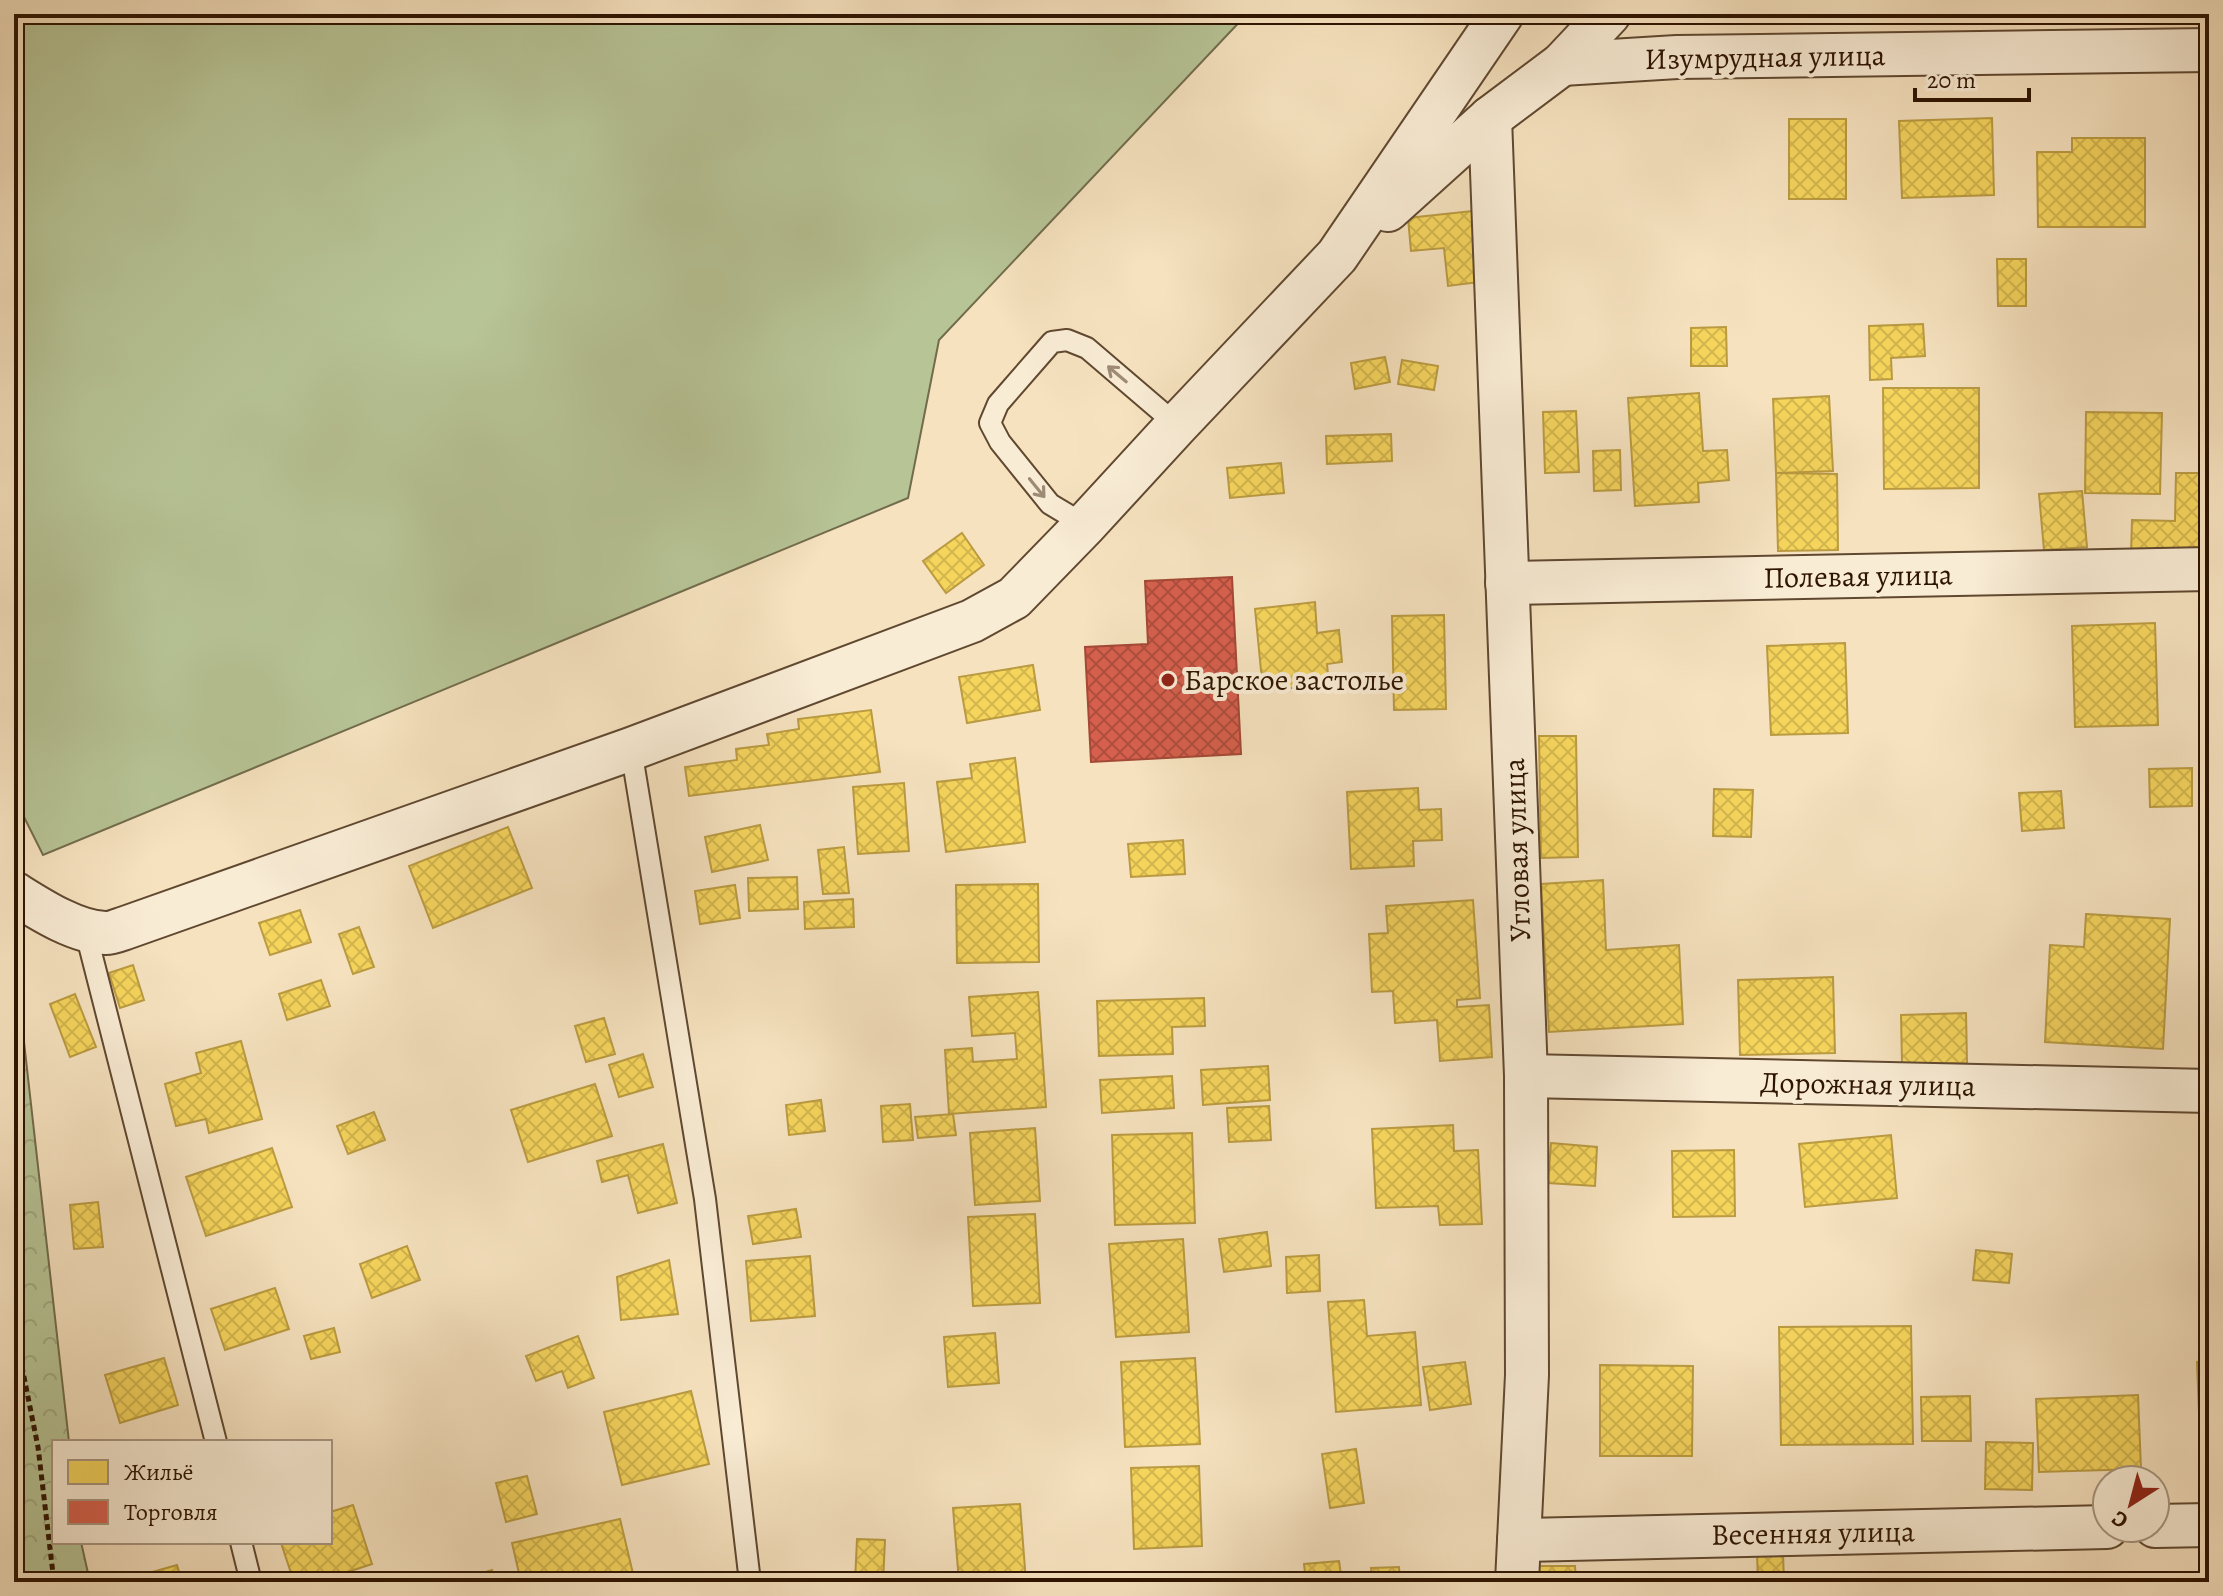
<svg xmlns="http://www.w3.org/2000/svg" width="2223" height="1596" viewBox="0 0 2223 1596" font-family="Alegreya,serif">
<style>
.green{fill:#b7c496;stroke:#726c4c;stroke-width:2}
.forest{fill:url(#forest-crowns);stroke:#726c4c;stroke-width:2}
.homes{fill:url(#homes-cross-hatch);stroke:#ba9b41;stroke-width:2}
.shops{fill:url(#shops-cross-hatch);stroke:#a44936;stroke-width:2}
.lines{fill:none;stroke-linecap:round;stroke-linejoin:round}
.service-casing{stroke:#604830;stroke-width:24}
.minor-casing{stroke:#604830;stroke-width:46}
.path{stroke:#2e1401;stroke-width:5;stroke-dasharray:6 4;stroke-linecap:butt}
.service{stroke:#f9ecd5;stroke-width:20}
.minor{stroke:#f9ecd5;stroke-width:42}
.oneway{stroke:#9e8b76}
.poi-dot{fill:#8f2418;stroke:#f9ecd5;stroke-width:3}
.labels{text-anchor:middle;stroke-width:8;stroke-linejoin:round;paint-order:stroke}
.street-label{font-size:30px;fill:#2e1401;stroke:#f9ecd5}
.poi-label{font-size:30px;fill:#2e1401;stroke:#f9ecd5;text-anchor:start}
</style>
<defs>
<pattern id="forest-crowns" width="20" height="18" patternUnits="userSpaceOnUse" patternTransform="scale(2)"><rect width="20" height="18" fill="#b7c496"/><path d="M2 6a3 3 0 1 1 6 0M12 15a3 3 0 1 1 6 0" fill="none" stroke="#9ea880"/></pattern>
<pattern id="homes-cross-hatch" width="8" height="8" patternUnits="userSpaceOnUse" patternTransform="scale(2)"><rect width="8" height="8" fill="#f6d55c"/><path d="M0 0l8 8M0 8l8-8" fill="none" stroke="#d3b64e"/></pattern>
<pattern id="shops-cross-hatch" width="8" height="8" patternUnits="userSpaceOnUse" patternTransform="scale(2)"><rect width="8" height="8" fill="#d6604d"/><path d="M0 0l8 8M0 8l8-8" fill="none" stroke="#ae4e3e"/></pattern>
</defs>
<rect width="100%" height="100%" fill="#f6e2bf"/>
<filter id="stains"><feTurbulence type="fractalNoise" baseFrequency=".0025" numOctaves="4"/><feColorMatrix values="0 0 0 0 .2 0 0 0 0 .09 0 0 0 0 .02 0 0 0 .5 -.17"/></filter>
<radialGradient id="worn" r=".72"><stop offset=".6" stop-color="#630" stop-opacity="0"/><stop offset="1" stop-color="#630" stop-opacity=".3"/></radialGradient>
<!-- green -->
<path class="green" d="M14 14H1247L939 340 908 498 43 855 14 797Z"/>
<!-- forest -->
<path class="forest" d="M14 953 69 1442H54V1542H81L90 1582H14Z"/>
<!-- homes -->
<g class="homes">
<path d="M1992 118 1994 195 1902 198 1899 121Z"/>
<rect x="1789" y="119" width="57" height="80"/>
<path d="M2072 138H2145V227H2038L2037 152H2072Z"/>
<path d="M1472 211 1480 282 1448 286 1444 248 1411 251 1408 218Z"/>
<path d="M1997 259H2026V306H1998Z"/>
<path d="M1923 324 1925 356 1891 358 1892 379 1870 380 1869 326Z"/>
<path d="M1726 327 1727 366H1691V328Z"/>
<path d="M1385 357 1390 382 1355 389 1351 363Z"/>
<path d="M1402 360 1438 366 1434 390 1398 384Z"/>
<path d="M1883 388H1979V488L1884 489Z"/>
<path d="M1699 393 1703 451 1727 450 1729 480 1698 483 1699 502 1635 506 1628 398Z"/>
<path d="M1829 396 1833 471 1776 473 1773 399Z"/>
<path d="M1576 411 1579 472 1545 473 1543 412Z"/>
<path d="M2086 412 2162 413 2160 494 2085 493Z"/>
<path d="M1391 434 1392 461 1327 464 1326 436Z"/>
<path d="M1620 450 1621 490 1594 491 1593 451Z"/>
<path d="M1281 463 1284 493 1230 498 1227 468Z"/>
<path d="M1776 473 1837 474 1838 550 1778 551Z"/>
<path d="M2176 473H2209V557L2131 555 2132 520 2175 521Z"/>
<path d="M2082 491 2087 547 2044 550 2039 494Z"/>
<path d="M962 533 984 565 946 593 923 561Z"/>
<path d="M1315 602 1317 633 1339 630 1342 662 1327 664 1329 684 1263 691 1255 609Z"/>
<path d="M1444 615 1446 709 1394 710 1392 616Z"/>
<path d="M2155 623 2158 725 2075 727 2072 626Z"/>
<path d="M1845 643 1848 733 1771 735 1767 646Z"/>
<path d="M1033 665 1040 710 967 723 959 677Z"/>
<path d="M871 710 880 772 689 796 685 767 737 760 736 749 769 745 767 734 799 729 798 719Z"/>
<path d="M1539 736H1576L1578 857 1541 858Z"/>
<path d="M1015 758 1025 842 946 852 937 782 972 778 970 764Z"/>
<path d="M2192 768V806L2150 807 2149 769Z"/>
<path d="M904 783 909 851 858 854 853 787Z"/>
<path d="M1418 788 1419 810 1441 809 1442 840 1413 841 1414 866 1351 869 1347 792Z"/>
<path d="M1714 789 1753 790 1751 837 1713 836Z"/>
<path d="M2061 791 2064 828 2022 831 2019 793Z"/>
<path d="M760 825 768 860 712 872 705 837Z"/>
<path d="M508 827 532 888 433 928 409 866Z"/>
<path d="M1183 840 1185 874 1131 877 1128 844Z"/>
<path d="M844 847 849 893 823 894 818 850Z"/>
<path d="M797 877 798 909 749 911 748 878Z"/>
<path d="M1603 880 1606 950 1679 945 1683 1024 1549 1032 1541 884Z"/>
<path d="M1038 884 1039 962 957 963 956 885Z"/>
<path d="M735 885 740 918 700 924 695 891Z"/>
<path d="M853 899 854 927 805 929 804 902Z"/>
<path d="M1473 900 1480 998 1457 1000V1007L1489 1005 1492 1057 1440 1061 1437 1020 1395 1023 1393 991 1372 992 1369 934 1388 933 1386 906Z"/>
<path d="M300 910 311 942 270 955 259 923Z"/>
<path d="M2086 914 2170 919 2163 1049 2045 1042 2050 945 2084 947Z"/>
<path d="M359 927 374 967 353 974 339 934Z"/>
<path d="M133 965 144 1000 120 1008 109 973Z"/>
<path d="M1833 977 1835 1053 1740 1055 1738 980Z"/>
<path d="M321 980 330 1006 287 1020 279 994Z"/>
<path d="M1038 992 1046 1107 949 1114 945 1050 972 1048 973 1062 1017 1059 1015 1033 972 1036 969 997Z"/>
<path d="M75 994 96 1047 70 1057 50 1004Z"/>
<path d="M1204 998 1205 1026 1172 1027 1173 1054 1099 1056 1097 1001Z"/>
<path d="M1966 1013 1967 1063 1902 1064 1901 1015Z"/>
<path d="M604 1018 615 1054 586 1062 575 1026Z"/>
<path d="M241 1041 262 1119 209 1133 206 1119 176 1126 165 1084 201 1073 196 1053Z"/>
<path d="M643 1054 653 1087 619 1097 609 1065Z"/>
<path d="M1268 1066 1270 1100 1203 1105 1201 1070Z"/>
<path d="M1172 1076 1174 1108 1102 1113 1100 1080Z"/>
<path d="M595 1084 612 1136 528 1162 511 1110Z"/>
<path d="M821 1100 825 1131 789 1135 786 1105Z"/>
<path d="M910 1104 913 1140 883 1142 881 1106Z"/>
<path d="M1269 1106 1271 1140 1229 1142 1227 1108Z"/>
<path d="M374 1112 385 1140 348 1154 337 1126Z"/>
<path d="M953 1114 956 1135 918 1138 915 1117Z"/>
<path d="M1453 1125 1454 1151 1478 1150 1482 1224 1440 1225 1438 1206 1376 1208 1372 1129Z"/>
<path d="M1035 1128 1040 1201 975 1205 970 1133Z"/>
<path d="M1192 1133 1195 1223 1115 1225 1112 1135Z"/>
<path d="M1891 1135 1897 1198 1805 1207 1799 1144Z"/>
<path d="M1551 1143 1597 1147 1595 1186 1548 1183Z"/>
<path d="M663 1144 677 1203 638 1213 628 1175 602 1182 597 1161Z"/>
<path d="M272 1148 292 1207 206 1236 186 1177Z"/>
<path d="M1734 1150 1735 1216 1673 1217 1672 1151Z"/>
<path d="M98 1202 103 1247 74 1249 70 1205Z"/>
<path d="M796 1209 801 1237 753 1244 748 1216Z"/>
<path d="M1035 1214 1040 1303 973 1306 968 1217Z"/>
<path d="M1267 1232 1271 1266 1224 1272 1219 1239Z"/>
<path d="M1183 1239 1189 1332 1116 1337 1109 1244Z"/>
<path d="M407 1246 420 1280 372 1298 360 1264Z"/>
<path d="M1976 1250 2012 1254 2009 1283 1973 1280Z"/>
<path d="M1319 1255 1320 1291 1287 1293 1286 1257Z"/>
<path d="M810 1256 815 1316 751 1321 746 1261Z"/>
<path d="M669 1260 678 1314 621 1320 617 1277Z"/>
<path d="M275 1288 289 1329 225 1350 211 1309Z"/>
<path d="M1364 1300 1367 1336 1415 1332 1421 1405 1336 1412 1328 1302Z"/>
<path d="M1911 1326 1913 1444 1781 1445 1779 1327Z"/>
<path d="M334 1328 340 1352 311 1359 304 1336Z"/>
<path d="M995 1333 999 1383 948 1387 944 1337Z"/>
<path d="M578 1336 594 1378 568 1388 562 1371 536 1381 526 1356Z"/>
<path d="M164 1358 178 1405 120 1423 105 1375Z"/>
<path d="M1195 1358 1200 1444 1125 1447 1121 1362Z"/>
<path d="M2209 1361V1487L2202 1488 2197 1362Z"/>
<path d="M1465 1362 1471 1404 1430 1410 1423 1367Z"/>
<path d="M1600 1365 1693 1366 1692 1456H1600Z"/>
<path d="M691 1391 709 1464 622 1485 604 1412Z"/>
<path d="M2138 1395 2141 1469 2039 1472 2036 1399Z"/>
<path d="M1970 1396 1971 1441H1922L1921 1397Z"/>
<path d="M1986 1442 2033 1443 2032 1490 1985 1489Z"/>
<path d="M1356 1449 1364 1503 1330 1508 1322 1454Z"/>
<path d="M1199 1466 1202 1546 1134 1549 1131 1468Z"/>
<path d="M527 1476 537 1514 506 1522 496 1483Z"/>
<path d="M1020 1504 1026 1582H959L953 1508Z"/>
<path d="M353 1505 372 1564 317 1582H294L281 1543 330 1542V1512Z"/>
<path d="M620 1519 635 1582H521L512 1543Z"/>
<path d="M857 1539 885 1540 883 1582H855Z"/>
<path d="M1757 1553H1783L1784 1582H1758Z"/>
<path d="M1339 1561 1342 1582H1306L1304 1564Z"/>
<path d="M177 1565 182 1582H117Z"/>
<path d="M1528 1566H1575L1576 1582H1529Z"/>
<path d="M1399 1567 1400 1582H1372L1371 1568Z"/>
<path d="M492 1570 495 1582H466L465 1578Z"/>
</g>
<!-- shops -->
<path class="shops" d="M1232 577 1241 754 1091 762 1085 647 1148 644 1145 581Z"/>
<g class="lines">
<defs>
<g id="service">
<path d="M1085 525 1050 504 1000 442 990 423 998 404 1052 342 1067 340 1087 348 1177 425"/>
<path d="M631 749 705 1199 750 1582"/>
<path d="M85 929 216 1442"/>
<path d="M241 1542 251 1582"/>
</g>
<g id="minor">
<path d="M1562 64 1677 57 2209 50"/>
<path d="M1490 118 1526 1076 1527 1375 1517 1582"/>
<path d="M1388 210 1490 118 1562 64 1609 14"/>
<path d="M1507 583 2209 569"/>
<path d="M14 893C38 908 76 933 106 933 112 933 119 930 125 928L631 749 972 621 1014 598 1085 525 1177 425 1337 256 1502 14"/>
<path d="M1526 1076 2209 1091"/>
<path d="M2155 1526 2209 1525"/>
<path d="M1519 1540 2107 1527"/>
</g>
</defs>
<!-- service casing -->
<use href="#service" class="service-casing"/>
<!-- minor casing -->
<use href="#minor" class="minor-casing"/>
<!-- path -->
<path class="path" d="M14 1327 38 1447 54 1582"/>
<!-- service -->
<use href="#service" class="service"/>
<!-- minor -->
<use href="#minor" class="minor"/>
</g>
<!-- one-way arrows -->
<defs><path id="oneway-shaft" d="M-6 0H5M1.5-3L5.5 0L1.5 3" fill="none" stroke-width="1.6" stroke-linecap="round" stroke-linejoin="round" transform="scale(2)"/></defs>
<g class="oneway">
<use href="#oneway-shaft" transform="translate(1117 374) rotate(-140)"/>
<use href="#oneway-shaft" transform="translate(1037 488) rotate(51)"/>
</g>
<!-- markers -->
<circle class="poi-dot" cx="1168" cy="680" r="8"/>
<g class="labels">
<!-- street labels -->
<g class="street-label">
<text transform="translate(1765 57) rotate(-1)" y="10">Изумрудная улица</text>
<text transform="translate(1858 576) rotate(-1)" y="10">Полевая улица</text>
<text transform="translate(1517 850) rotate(-92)" y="10">Угловая улица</text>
<text transform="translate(1868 1084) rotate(1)" y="10">Дорожная улица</text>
<text transform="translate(1813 1533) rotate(-1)" y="10">Весенняя улица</text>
</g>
<!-- poi labels -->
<g class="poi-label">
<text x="1184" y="690">Барское застолье</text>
</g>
</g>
<!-- margin -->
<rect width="2223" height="1596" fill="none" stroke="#f6e2bf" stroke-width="48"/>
<rect x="16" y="16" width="2191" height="1564" fill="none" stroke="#2e1401" stroke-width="4"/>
<rect x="24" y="24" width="2175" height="1548" fill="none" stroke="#2e1401" stroke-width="2"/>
<!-- legend -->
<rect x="52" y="1440" width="280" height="104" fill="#f9ecd5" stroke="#a89680" stroke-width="2"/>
<rect x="68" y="1460" width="40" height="24" fill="#f6d55c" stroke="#a89680" stroke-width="2"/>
<text x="124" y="1480" font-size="24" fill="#2e1401">Жильё</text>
<rect x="68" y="1500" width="40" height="24" fill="#d6604d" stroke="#a89680" stroke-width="2"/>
<text x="124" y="1520" font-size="24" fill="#2e1401">Торговля</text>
<!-- north arrow -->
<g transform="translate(2131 1504) rotate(216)"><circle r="38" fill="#f9ecd5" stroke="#a89680" stroke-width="2"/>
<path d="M0-6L14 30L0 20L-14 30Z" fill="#8f2418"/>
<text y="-12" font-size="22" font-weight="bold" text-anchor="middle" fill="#2e1401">С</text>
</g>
<!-- scale -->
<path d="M1915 88v12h114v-12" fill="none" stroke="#2e1401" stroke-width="4"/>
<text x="1927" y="88" font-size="24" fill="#2e1401" stroke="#f9ecd5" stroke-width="6" paint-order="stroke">20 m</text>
<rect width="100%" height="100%" filter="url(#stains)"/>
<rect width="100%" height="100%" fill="url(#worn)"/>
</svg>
